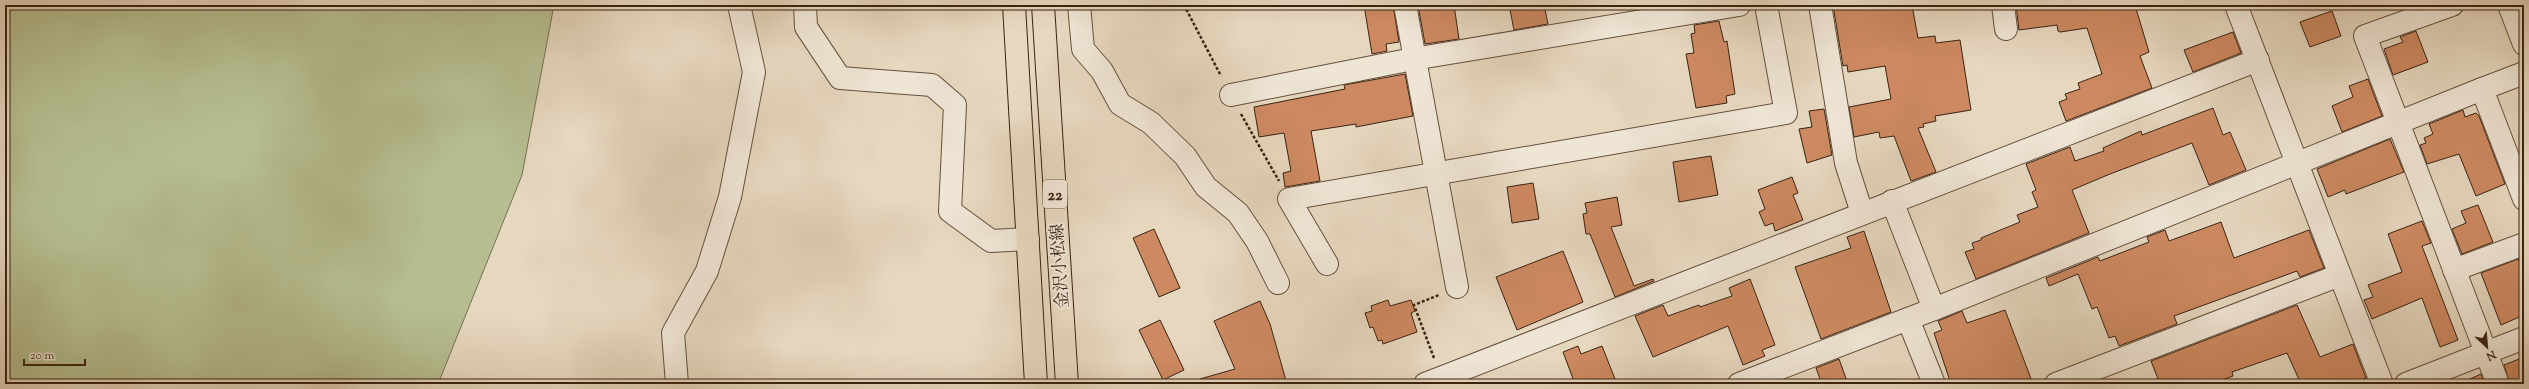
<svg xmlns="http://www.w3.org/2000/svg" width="2529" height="389" viewBox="0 0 2529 389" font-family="'Sorts Mill Goudy','Noto Serif JP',serif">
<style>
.green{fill:#b6be91;stroke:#787052}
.building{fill:#cd8961;stroke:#3a2312}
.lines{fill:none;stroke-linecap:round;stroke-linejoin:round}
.minor-casing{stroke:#65503d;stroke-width:24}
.major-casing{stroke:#3a2312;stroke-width:24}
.path{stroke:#3a2312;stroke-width:2.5;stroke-dasharray:3 2;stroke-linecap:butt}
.minor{stroke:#efe5d5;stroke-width:22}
.major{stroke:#e6d7bf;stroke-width:22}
.labels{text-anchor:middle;stroke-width:4;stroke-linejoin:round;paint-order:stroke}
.shield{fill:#efe5d5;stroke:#705d4c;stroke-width:1}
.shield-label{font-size:16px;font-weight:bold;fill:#3a2312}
.street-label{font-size:17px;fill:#3a2312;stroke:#efe5d5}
</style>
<rect width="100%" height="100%" fill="#e6d7bf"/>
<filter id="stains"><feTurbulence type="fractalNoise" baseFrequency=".005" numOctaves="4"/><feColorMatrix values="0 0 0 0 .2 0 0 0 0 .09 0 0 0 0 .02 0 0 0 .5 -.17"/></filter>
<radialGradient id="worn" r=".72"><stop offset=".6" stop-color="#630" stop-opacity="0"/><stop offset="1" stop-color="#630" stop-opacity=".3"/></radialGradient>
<!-- green -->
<path class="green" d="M5 5H554L522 175 440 379 434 384H5Z"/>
<!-- building -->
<g class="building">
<path d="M1364 5H1393L1399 42 1386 44 1387 51 1372 54Z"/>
<path d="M1418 5H1421L1422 9 1454 5 1459 39 1425 44Z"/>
<path d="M1509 5H1544L1548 24 1514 30Z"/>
<path d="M1833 5H1912L1918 38 1935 36 1936 43 1960 40 1971 110 1935 116 1936 121 1923 124 1924 127 1918 128 1936 172 1911 181 1894 136 1880 138 1879 132 1854 137 1849 107 1891 99 1885 66 1848 72 1847 65 1843 66Z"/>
<path d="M2016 5H2135L2149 52 2140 56 2152 88 2066 121 2059 102 2067 99 2065 94 2080 89 2078 83 2102 74 2087 28 2060 32 2058 31 2057 25 2019 30Z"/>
<path d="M2332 11 2341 36 2310 47 2300 22Z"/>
<path d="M1719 21 1724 42 1727 41 1735 94 1726 96 1727 103 1696 108 1686 54 1694 53 1691 34 1695 33 1694 25Z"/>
<path d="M2416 31 2428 62 2393 75 2384 49 2403 42 2400 37Z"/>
<path d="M2233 32 2241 53 2193 72 2184 50Z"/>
<path d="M1405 74 1413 116 1356 127V124L1311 131 1320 181 1285 187 1283 173 1291 171 1284 133 1259 137 1254 107 1345 89 1344 85Z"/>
<path d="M2368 79 2382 116 2342 132 2332 106 2353 97 2349 86Z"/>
<path d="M2213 108 2223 135 2230 132 2246 170 2209 185 2192 143 2110 174 2072 190 2089 233 1976 279 1965 252 1974 249 1972 243 1981 240V238L2020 222 2017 215 2038 207 2032 192 2036 190 2026 164 2070 147 2075 161 2104 151 2103 148 2141 131 2142 135Z"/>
<path d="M1824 109 1832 155 1807 163 1799 129 1812 127 1809 111Z"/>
<path d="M2463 110 2465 117 2476 113 2479 116 2505 184 2476 196 2459 154 2427 164 2420 145 2426 143 2424 138 2433 134 2429 124Z"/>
<path d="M2390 139 2404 172 2346 194 2345 190 2328 197 2317 169Z"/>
<path d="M1711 156 1718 195 1679 202 1673 162Z"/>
<path d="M1792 177 1798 193 1793 195 1803 220 1775 231 1773 223 1765 226 1759 212 1765 209 1758 190Z"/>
<path d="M1533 183 1539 219 1512 223 1507 187Z"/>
<path d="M1617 197 1622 225 1611 227 1634 286 1653 279 1654 281 1615 297 1590 234H1586L1583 214 1587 213 1585 203Z"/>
<path d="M2478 205 2493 242 2462 254 2452 229 2466 223 2461 211Z"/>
<path d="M2422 221 2431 243 2422 246 2458 340 2440 347 2422 298 2372 319 2364 300 2373 297 2368 285 2402 272 2388 234Z"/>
<path d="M2221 222 2234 258 2309 230 2324 268 2300 277 2297 271 2174 316 2177 324 2119 346 2115 336 2109 338 2097 307 2092 309 2078 274 2049 286 2046 278 2098 257 2100 261 2149 242 2147 237 2165 230 2169 241Z"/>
<path d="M1154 229 1180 288 1159 297 1133 238Z"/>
<path d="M1864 231 1891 312 1821 339 1795 267 1851 248 1847 237Z"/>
<path d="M1563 251 1583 302 1517 330 1496 277Z"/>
<path d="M2518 259 2524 272V315L2501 325 2481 273Z"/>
<path d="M1750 279 1775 345 1762 350 1765 356 1743 365 1728 326 1653 357 1635 316 1663 305 1668 316 1699 305 1700 307 1732 296 1729 288Z"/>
<path d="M1388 300 1390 306 1411 300 1415 311 1411 313 1417 332 1383 344 1382 340 1378 341 1373 327 1370 328 1365 313 1372 311 1371 306Z"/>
<path d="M1260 301 1270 324 1287 384H1200V379L1235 369 1214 321Z"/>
<path d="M2297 305 2320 357 2353 344 2366 378 2352 384H2301L2287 353 2232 372 2233 376 2212 384H2160L2151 361Z"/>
<path d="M2005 310 2033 384H1951L1934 333 1942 330 1938 321 1962 311 1967 323Z"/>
<path d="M1160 320 1184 370 1163 380 1139 330Z"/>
<path d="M1578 346 1581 354 1602 346 1617 384H1575L1563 352Z"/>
<path d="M2524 357V384H2510L2504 365Z"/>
<path d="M1839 359 1848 384H1822L1816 368Z"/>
<path d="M2481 374 2485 384H2459Z"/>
</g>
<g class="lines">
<defs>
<g id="minor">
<path d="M805 5 806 27 840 78 932 85 955 105 950 211 991 241 1028 239"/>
<path d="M1079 5 1083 49 1102 71 1120 104 1151 123 1185 156 1206 187 1238 213 1257 241 1278 283"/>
<path d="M1405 5 1457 287"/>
<path d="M1820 5 1846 163 1862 213"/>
<path d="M2003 5 2006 29"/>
<path d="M2236 5 2382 384"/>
<path d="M2452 5 2365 36 2498 384"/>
<path d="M2509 5 2524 44"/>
<path d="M2524 73 2482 89 2524 199"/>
<path d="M1231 95 1413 59 1739 5"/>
<path d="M1892 201 1934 309 1908 319 1934 384"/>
<path d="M1327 264 1289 199 1786 113 1766 5"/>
<path d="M2454 270 2524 244"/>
<path d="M1934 309 2482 89"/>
<path d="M677 384 673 333 707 271 730 197 754 72 739 5"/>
<path d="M1425 384 2258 60"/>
<path d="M1739 384 1908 319"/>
<path d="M2056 384 2340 275"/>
<path d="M2406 384 2524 338"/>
</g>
<g id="major">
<path d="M1014 5 1036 384"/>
<path d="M1043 5 1067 384"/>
</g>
</defs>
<!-- minor casing -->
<use href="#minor" class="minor-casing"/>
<!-- major casing -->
<use href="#major" class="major-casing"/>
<!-- path -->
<g class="path">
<path d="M1184 5 1221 76"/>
<path d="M1241 114 1279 181"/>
<path d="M1434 358 1414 305 1439 295"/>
</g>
<!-- minor -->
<use href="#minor" class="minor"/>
<!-- major -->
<use href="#major" class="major"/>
</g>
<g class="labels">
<!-- shield labels -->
<rect class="shield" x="1043" y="180" width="24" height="28" rx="3"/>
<g class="shield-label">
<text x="1055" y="200">22</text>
</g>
<!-- street labels -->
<g class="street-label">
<text transform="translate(1059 266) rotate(-94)" y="6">金沢小松線</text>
</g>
</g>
<!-- margin -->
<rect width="2529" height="389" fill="none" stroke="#e6d7bf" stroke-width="20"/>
<rect x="6" y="6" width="2517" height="377" fill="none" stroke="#3a2312" stroke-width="2"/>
<rect x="10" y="10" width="2509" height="369" fill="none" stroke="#3a2312"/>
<!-- north arrow -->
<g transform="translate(2487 347) rotate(154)" stroke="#efe5d5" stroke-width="3" paint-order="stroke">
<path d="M0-3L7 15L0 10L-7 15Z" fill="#3a2312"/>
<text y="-6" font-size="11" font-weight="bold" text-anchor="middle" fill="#3a2312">N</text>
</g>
<!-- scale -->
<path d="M24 359v6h61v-6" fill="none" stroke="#3a2312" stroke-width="2"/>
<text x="30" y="359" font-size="12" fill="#3a2312" stroke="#efe5d5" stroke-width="3" paint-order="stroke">20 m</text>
<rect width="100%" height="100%" filter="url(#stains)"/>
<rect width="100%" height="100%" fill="url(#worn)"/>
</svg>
